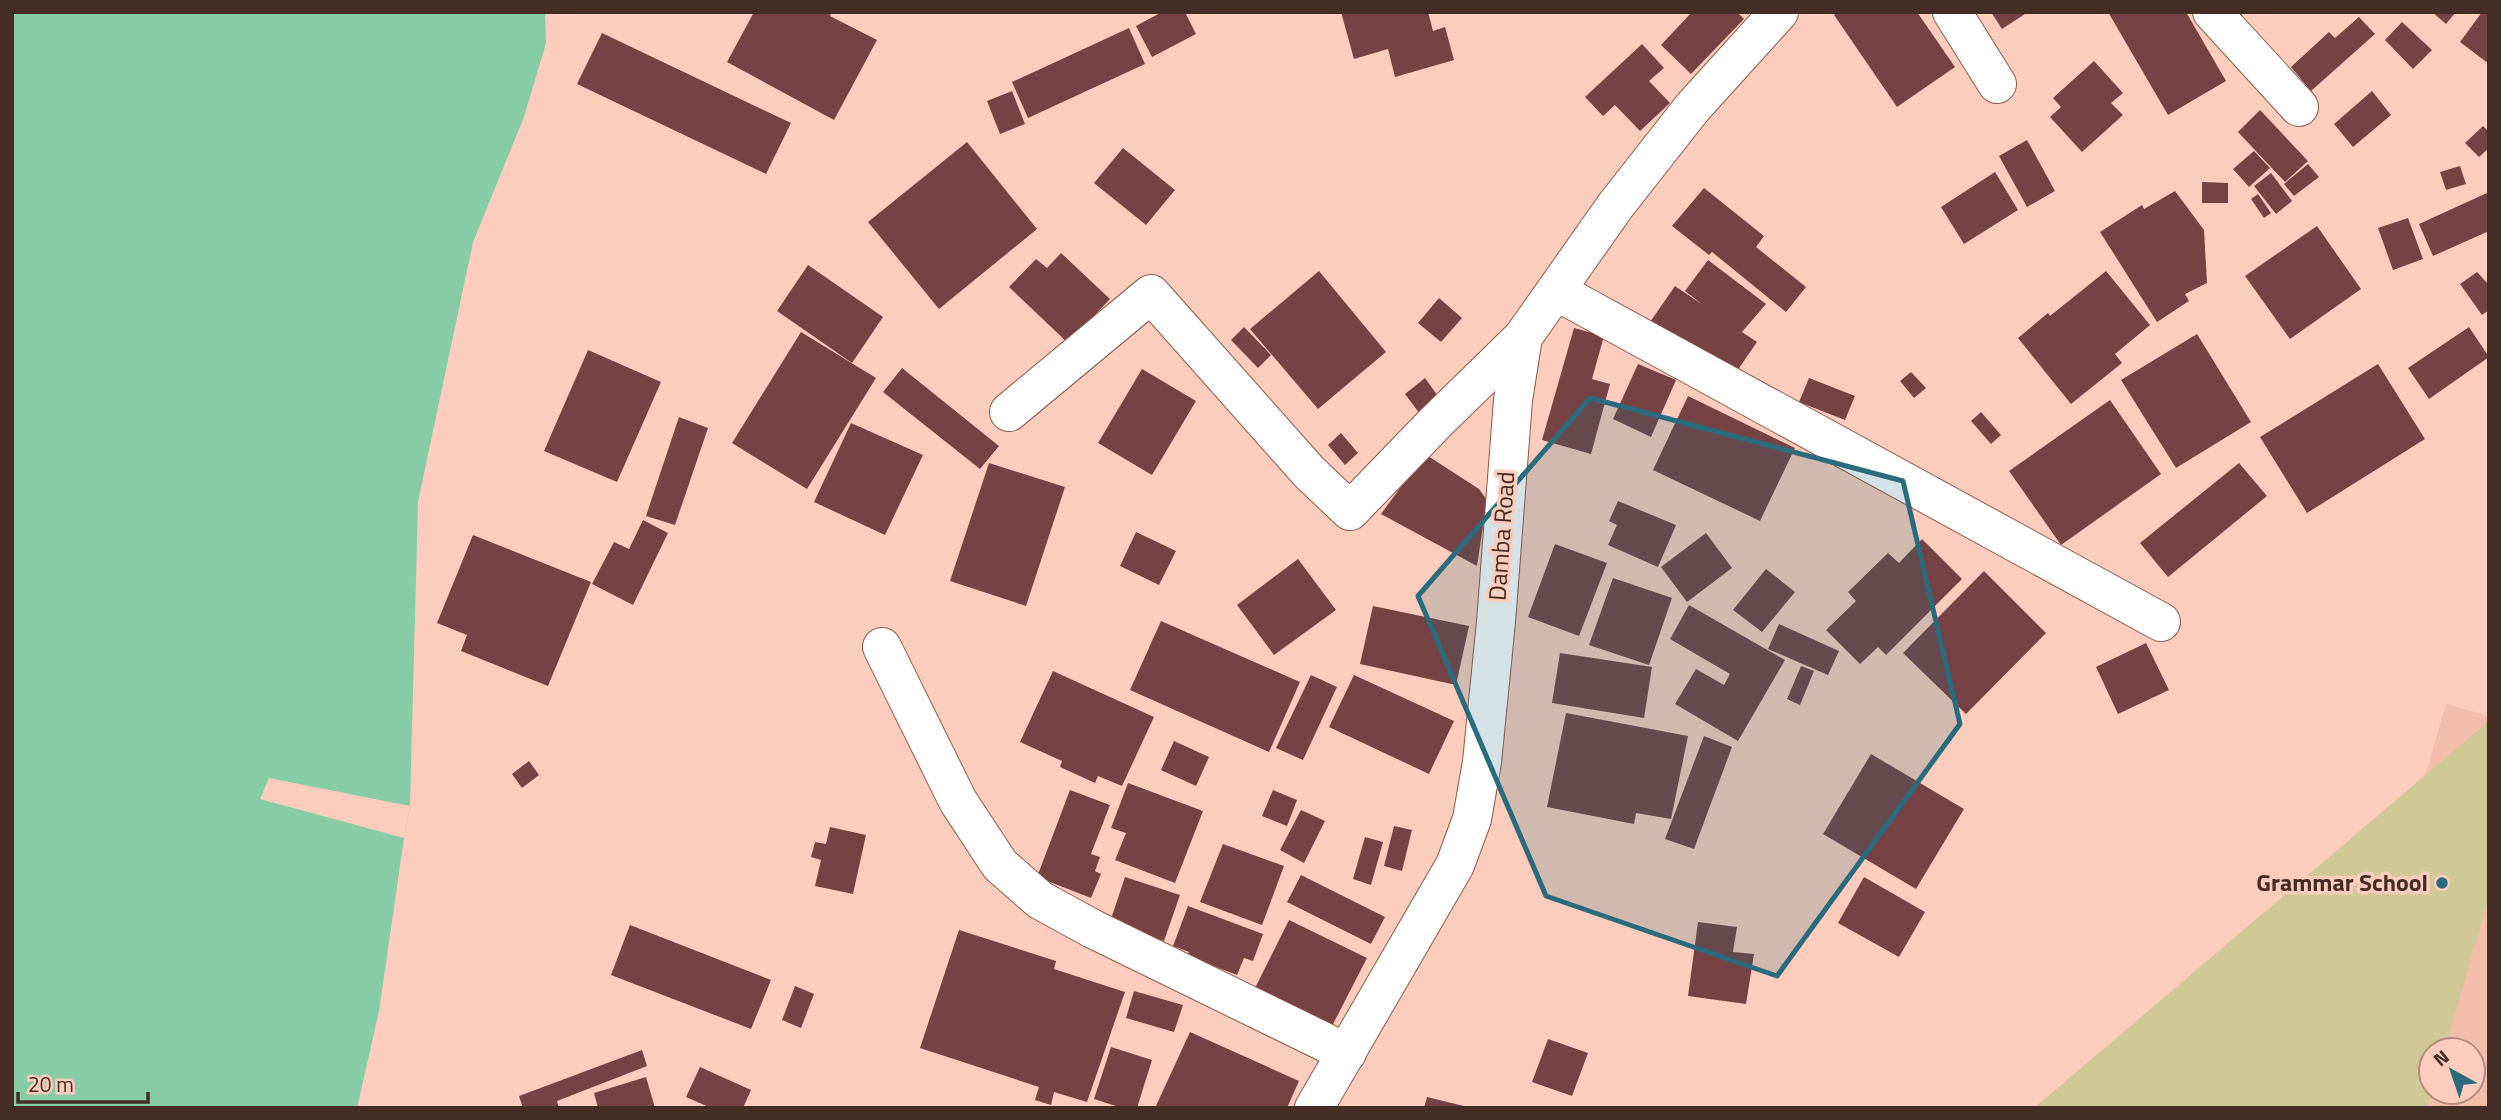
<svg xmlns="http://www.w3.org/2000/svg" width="2501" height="1120" viewBox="0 0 2501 1120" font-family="'Titillium Web',sans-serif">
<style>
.built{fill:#f2bdab;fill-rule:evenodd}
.green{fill:#d0c895}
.water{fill:#86cca6}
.pier{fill:#fcccbc}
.building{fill:#774243}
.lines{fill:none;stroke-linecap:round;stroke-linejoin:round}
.minor-casing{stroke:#8c5947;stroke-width:40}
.minor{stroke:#fff;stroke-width:38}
.marked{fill:#2a6c7e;fill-opacity:0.2;stroke:#2a6c7e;stroke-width:5;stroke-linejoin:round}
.poi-dot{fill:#2a6c7e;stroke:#fcccbc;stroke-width:2.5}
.labels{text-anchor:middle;stroke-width:7;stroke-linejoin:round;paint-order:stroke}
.street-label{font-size:24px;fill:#432d25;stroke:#fcccbc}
.poi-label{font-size:24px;font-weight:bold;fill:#432d25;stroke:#fcccbc;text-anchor:end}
</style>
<rect width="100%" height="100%" fill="#fcccbc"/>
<!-- built -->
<path class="built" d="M2446 704 2489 716V1108H2329ZM2431 1050H2473V1092H2431Z"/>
<!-- green -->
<path class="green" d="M2489 721V898L2444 1050H2431L2432 1092 2427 1108H2034Z"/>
<!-- water -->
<path class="water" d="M12 12H545L546 43 524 117 473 242 418 502 410 806 404 838 379 1011 357 1108H12Z"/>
<!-- pier -->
<path class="pier" d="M269 778 410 806 404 838 260 799Z"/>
<!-- building -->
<g class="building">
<path d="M754 12H832L830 16 877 40 834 120 727 62Z"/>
<path d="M1162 12H1185L1196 34 1152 57 1136 26Z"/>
<path d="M1341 12H1428L1433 31 1445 27 1454 60 1395 77 1388 49 1354 59Z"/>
<path d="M1692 12H1737L1744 19 1691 74 1661 45Z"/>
<path d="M1838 12H1917L1955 67 1897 107 1834 15Z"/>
<path d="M1991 12H2028L2002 29Z"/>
<path d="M2108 12H2186L2226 81 2168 115Z"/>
<path d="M2432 12H2456L2446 24Z"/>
<path d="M2482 12H2489V64L2460 42Z"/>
<path d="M2359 17 2375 34 2311 91 2291 67 2329 32 2335 38Z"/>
<path d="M2402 22 2432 50 2413 69 2385 40Z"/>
<path d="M1129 28 1145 64 1028 118 1012 82Z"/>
<path d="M602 33 791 123 766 174 577 84Z"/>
<path d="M1642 44 1664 68 1649 81 1670 103 1640 131 1615 105 1603 116 1585 97Z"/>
<path d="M2094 61 2123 93 2111 103 2123 115 2082 152 2050 117 2061 107 2053 98Z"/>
<path d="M1012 91 1025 124 1000 134 987 101Z"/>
<path d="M2372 91 2391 115 2353 147 2334 124Z"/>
<path d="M2260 110 2308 161 2285 182 2238 132Z"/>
<path d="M2483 126 2489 132V148L2479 157 2465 143Z"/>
<path d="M2027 140 2055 191 2027 207 1999 156Z"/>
<path d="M967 142 1037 229 939 309 868 222Z"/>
<path d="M1123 148 1175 190 1146 225 1094 183Z"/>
<path d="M2254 151 2270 168 2249 187 2233 169Z"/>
<path d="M2308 164 2319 177 2294 196 2284 184Z"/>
<path d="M2460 166 2466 184 2446 190 2440 172Z"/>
<path d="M1995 172 2018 210 1964 244 1941 207Z"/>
<path d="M2271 173 2292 201 2276 214 2254 186Z"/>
<path d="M2202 182 2228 183V203H2202Z"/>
<path d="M1704 188 1764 236 1756 247 1806 287 1786 312 1712 252 1709 255 1672 226Z"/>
<path d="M2175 191 2204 230 2207 283 2185 294 2189 301 2157 322 2100 232 2142 205 2144 209Z"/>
<path d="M2489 192V231L2433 256 2419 224Z"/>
<path d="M2258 194 2271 213 2264 218 2251 199Z"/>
<path d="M2408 218 2423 259 2393 270 2378 228Z"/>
<path d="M2317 226 2361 289 2290 339 2245 276Z"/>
<path d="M1061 253 1110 299 1068 343 1009 287 1036 259 1047 268Z"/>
<path d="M1708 260 1766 304 1742 332 1757 342 1735 374 1648 325 1675 286 1703 305 1685 291Z"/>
<path d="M808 265 883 317 852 363 777 311Z"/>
<path d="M1319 271 1386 352 1318 409 1250 329Z"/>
<path d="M2106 271 2150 325 2115 354 2122 363 2071 404 2018 338 2048 313 2050 316Z"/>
<path d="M2477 272 2489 285V310L2482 315 2460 284Z"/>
<path d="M1439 298 1462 318 1441 342 1418 323Z"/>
<path d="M1244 327 1271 355 1258 368 1231 340Z"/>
<path d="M2469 327 2489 357 2429 399 2408 368Z"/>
<path d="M1574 328 1604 336 1592 379 1610 384 1591 454 1542 440Z"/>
<path d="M801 332 876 378 807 489 732 443Z"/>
<path d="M2197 334 2251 422 2176 468 2121 380Z"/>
<path d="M588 350 661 382 617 482 544 451Z"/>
<path d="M1638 364 1676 380 1651 437 1613 419Z"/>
<path d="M2378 364 2425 439 2307 513 2260 437Z"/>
<path d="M902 368 999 446 980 469 883 392Z"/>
<path d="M1142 369 1196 401 1152 475 1098 443Z"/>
<path d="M1911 372 1926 388 1914 398 1900 381Z"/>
<path d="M1425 378 1440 399 1420 414 1405 394Z"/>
<path d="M1809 378 1855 396 1845 420 1799 402Z"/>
<path d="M1688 396 1795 448 1760 521 1653 470Z"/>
<path d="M2110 400 2161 474 2061 545 2009 471Z"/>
<path d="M1981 412 2001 435 1991 444 1971 421Z"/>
<path d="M679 417 708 428 675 525 646 516Z"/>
<path d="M851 423 923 455 885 535 814 502Z"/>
<path d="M1341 433 1358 453 1345 465 1328 445Z"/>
<path d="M1425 454 1479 489 1487 500 1477 566 1381 514Z"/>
<path d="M989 463 1065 487 1026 606 950 581Z"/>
<path d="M2239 463 2267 496 2168 577 2140 543Z"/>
<path d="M1618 501 1676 525 1658 567 1608 545 1617 525 1609 521Z"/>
<path d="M643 520 668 533 633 605 592 584 614 542 629 549Z"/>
<path d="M1136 532 1176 551 1159 585 1120 566Z"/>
<path d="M1706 533 1732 568 1687 602 1661 567Z"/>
<path d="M473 535 591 582 548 686 461 651 467 635 437 623Z"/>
<path d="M1922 539 1962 579 1886 655 1878 647 1860 664 1826 630 1856 601 1848 592 1888 553 1899 563Z"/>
<path d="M1555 544 1607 563 1579 636 1528 617Z"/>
<path d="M1298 559 1336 610 1274 655 1237 605Z"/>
<path d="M1766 569 1795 592 1762 632 1733 610Z"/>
<path d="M1984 571 2046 633 1966 714 1903 653Z"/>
<path d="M1613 578 1672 598 1649 665 1589 645Z"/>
<path d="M1689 605 1785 660 1738 741 1675 704 1696 669 1724 685 1730 674 1670 639Z"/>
<path d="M1373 606 1469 626 1456 685 1360 664Z"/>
<path d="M1161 621 1300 682 1269 752 1130 690Z"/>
<path d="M1779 624 1839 651 1828 675 1768 649Z"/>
<path d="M2146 643 2169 690 2118 714 2096 667Z"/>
<path d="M1560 653 1652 667 1644 718 1552 703Z"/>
<path d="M1801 666 1814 671 1800 705 1787 699Z"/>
<path d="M1053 671 1154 717 1122 786 1098 776 1095 783 1060 767 1062 761 1020 742Z"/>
<path d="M1311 675 1337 687 1303 760 1276 748Z"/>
<path d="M1354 675 1454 721 1429 774 1329 727Z"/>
<path d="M1566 713 1688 736 1671 819 1636 813 1634 824 1547 807Z"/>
<path d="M1704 736 1732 747 1694 849 1665 839Z"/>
<path d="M1174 741 1209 757 1196 786 1161 770Z"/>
<path d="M1871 754 1964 809 1916 889 1823 834Z"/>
<path d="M529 761 539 775 522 788 512 774Z"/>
<path d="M1128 783 1203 811 1175 883 1115 860 1126 833 1111 828Z"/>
<path d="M1070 790 1110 805 1091 854 1100 857 1095 871 1101 874 1091 898 1037 877Z"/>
<path d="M1273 790 1297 800 1287 826 1262 816Z"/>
<path d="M1301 810 1325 821 1304 863 1280 850Z"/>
<path d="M1394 826 1412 830 1402 871 1384 866Z"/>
<path d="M830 827 866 835 853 894 815 886 821 860 811 857 815 842 826 844Z"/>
<path d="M1365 837 1383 842 1371 885 1353 879Z"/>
<path d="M1223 844 1284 866 1262 925 1200 902Z"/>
<path d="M1301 875 1385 917 1371 944 1287 902Z"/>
<path d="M1125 877 1180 895 1164 941 1110 922Z"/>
<path d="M1864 877 1925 912 1899 957 1838 923Z"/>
<path d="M1188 906 1263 934 1253 961 1244 958 1237 975 1187 956 1189 952 1173 946Z"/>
<path d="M1289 920 1367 958 1331 1028 1254 990Z"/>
<path d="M1698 922 1737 927 1733 952 1754 954 1746 1004 1688 996Z"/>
<path d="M630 925 771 980 751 1029 611 975Z"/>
<path d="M959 930 1056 961 1054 969 1125 992 1087 1102 1054 1092 1051 1105 1035 1100 1039 1087 920 1048Z"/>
<path d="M795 986 814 994 801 1028 782 1020Z"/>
<path d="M1134 991 1183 1005 1174 1032 1126 1018Z"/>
<path d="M1190 1032 1299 1081 1287 1108H1155Z"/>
<path d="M1548 1039 1588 1053 1572 1096 1532 1082Z"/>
<path d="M1111 1047 1152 1060 1137 1108H1122L1094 1099Z"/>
<path d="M642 1050 647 1066 557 1101 559 1108H523L519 1096Z"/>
<path d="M700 1067 751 1090 743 1108H711L686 1097Z"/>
<path d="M646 1077 655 1108H598L594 1093Z"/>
<path d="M1427 1097 1468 1107V1108H1424Z"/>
</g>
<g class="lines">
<defs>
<g id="minor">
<path d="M1952 12 1997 84"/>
<path d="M2212 12 2299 107"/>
<path d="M1556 291 2161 622"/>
<path d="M1009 412 1151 294 1309 472 1350 511 1435 423 1523 337"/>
<path d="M882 647 958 801 1000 865 1040 900 1093 929 1347 1053"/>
<path d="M1314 1108 1455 865 1472 819 1482 762 1496 622 1513 400 1523 337 1616 205 1693 107 1779 12"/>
</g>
</defs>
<!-- minor casing -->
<use href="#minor" class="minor-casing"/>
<!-- minor -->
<use href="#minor" class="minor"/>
</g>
<!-- marked area -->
<path class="marked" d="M1590 398 1903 481 1960 724 1777 976 1546 896 1418 596Z"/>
<!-- markers -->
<circle class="poi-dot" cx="2442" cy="883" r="7"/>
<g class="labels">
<!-- street labels -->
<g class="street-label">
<text transform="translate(1502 536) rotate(-86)" y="8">Damba Road</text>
</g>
<!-- poi labels -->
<g class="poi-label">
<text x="2428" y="891">Grammar School</text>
</g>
</g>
<!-- border -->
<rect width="2501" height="1120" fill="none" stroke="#432d25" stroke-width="28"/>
<!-- north arrow -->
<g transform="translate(2452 1071) rotate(320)"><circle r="33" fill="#fcccbc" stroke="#b28c80" stroke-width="2"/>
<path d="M0-5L12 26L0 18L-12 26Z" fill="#2a6c7e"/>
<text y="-10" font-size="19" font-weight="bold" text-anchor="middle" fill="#432d25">N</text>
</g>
<!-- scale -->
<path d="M18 1092v10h130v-10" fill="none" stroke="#432d25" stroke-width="3.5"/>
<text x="28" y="1092" font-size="21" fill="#432d25" stroke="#fcccbc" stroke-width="5" paint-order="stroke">20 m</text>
</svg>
